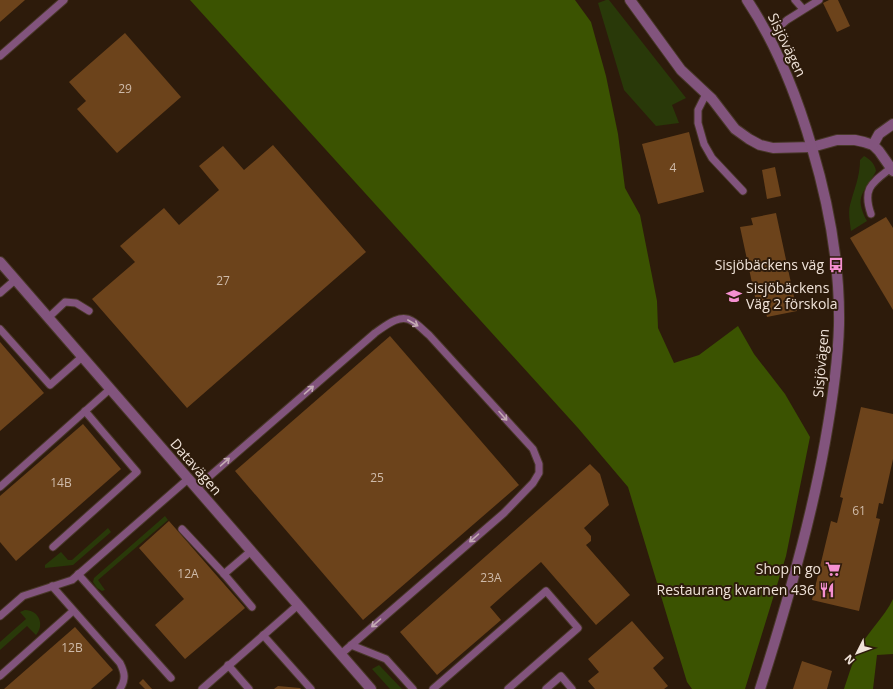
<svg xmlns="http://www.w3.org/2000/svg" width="893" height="689" viewBox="0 0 893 689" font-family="'Open Sans',sans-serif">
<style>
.green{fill:#293909}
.forest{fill:#3b5301}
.building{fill:#6c431b}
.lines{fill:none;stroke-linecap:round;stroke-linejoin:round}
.lane-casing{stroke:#483728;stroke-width:9}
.street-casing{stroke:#483728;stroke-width:12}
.lane{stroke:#82547d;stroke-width:7}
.street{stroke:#82547d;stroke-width:10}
.oneway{stroke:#c4aab4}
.labels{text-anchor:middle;stroke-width:4;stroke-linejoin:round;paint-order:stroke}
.number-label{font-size:12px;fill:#cfbbaa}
.street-label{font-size:14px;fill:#f0e3d9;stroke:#2d1b0b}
.poi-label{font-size:14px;fill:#f0e3d9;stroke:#2d1b0b;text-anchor:end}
</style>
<rect width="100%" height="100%" fill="#2d1b0b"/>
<!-- green -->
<g class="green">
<path d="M606 0H609L686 98 672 105 679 123 656 126 624 90 598 3Z"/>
<path d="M864 156C870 159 875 164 876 171 865 193 853 195 867 221L851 231C850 222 848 213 850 205 854 189 860 177 860 160Z"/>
<path d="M165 516 168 520 98 580 105 590 102 591 97 588 93 582 94 578Z"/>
<path d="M108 528 111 532 73 565 45 568V565L61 552 68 560H72Z"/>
<path d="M25 610C39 610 45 625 36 635L27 626 0 650V642L26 619 20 612Z"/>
<path d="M379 665 402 689H390L372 669Z"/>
</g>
<!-- forest -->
<g class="forest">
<path d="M190 0H575L591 22 606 76 618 134 625 188 640 215 657 301 658 328 674 363 699 355 738 326 754 354 785 394 810 437 786 556 745 689H692L687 682 628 487 578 428Z"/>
<path d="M893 599V654L877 655 873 689H844C848 677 852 663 858 651 867 632 884 618 893 599Z"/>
</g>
<!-- building -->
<g class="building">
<path d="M0 0H25L0 22Z"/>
<path d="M829 0H838L850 26 837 32 823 3Z"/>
<path d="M125 33 181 97 117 153 77 109 86 101 69 82Z"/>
<path d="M689 132 704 192 658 204 642 144Z"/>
<path d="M273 145 366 252 187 408 92 299 135 262 120 246 164 208 179 225 219 190 199 166 223 146 244 170Z"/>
<path d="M775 167 781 196 767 199 762 170Z"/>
<path d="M776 213 797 311 767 317 764 304 757 306 740 227 753 225 751 218Z"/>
<path d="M886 217 893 228V310L850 238Z"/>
<path d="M390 336 519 485 363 620 235 471Z"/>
<path d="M0 342 44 393 0 431Z"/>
<path d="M861 407 893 414V459L883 504 879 503 876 518 880 519 859 611 812 600 831 521 837 523 843 498 840 497Z"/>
<path d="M83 424 121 469 16 561 0 542V496Z"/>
<path d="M590 464 600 474 609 505 584 528 591 536V541L586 545 630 595 596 625 541 562 490 607 501 620 437 675 400 632Z"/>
<path d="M169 521 245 608 185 659 155 625 184 599 139 548Z"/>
<path d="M632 621 664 658 653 668 668 686 664 689H595L588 681 599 672 588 659Z"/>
<path d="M75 627 113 670 91 689H4Z"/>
<path d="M802 661 832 671 827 689H793Z"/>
<path d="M143 679 152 689H145L139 683Z"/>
<path d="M278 686 300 688 301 689H274Z"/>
</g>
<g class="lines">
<defs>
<g id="lane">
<path d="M795 0 803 9"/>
<path d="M769 36 787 20 819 0"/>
<path d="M0 56 64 0"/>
<path d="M706 94 698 110V123L704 144 712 158 743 191"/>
<path d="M871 214C862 188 872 183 891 168"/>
<path d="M0 293 15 280"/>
<path d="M48 318 65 302 76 303 89 311"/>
<path d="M0 329 50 385 82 357"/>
<path d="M0 487 110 389"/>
<path d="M196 488 375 333C385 326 400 313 412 321 418 324 424 331 429 335L533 449 539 464V473L533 483 504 513 341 654"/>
<path d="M182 529 224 574"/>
<path d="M53 547 137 472 85 411"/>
<path d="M251 551 224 574 252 607"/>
<path d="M78 574 171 678"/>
<path d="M52 586 120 663C125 673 126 679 120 689"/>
<path d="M0 616 23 596 72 580 188 479"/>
<path d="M263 635 311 689"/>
<path d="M351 645 386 659 413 689"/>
<path d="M228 665 249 689"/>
<path d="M0 676 73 611"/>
<path d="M202 689 298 605"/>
<path d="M433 689 546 591 578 628 508 689"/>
<path d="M546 689 561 676 572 689"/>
</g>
<g id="street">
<path d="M630 0 681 70 712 99 735 129 749 139 760 145 773 148 812 147 837 140H855L864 142 873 145 879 151 893 171"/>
<path d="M747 0C777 45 797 96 812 148 829 205 840 265 839 325 838 364 832 403 825 442 810 526 786 608 760 689"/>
<path d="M873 145 879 134 893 124"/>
<path d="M0 262 371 689"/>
</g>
</defs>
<!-- lane casing -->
<use href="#lane" class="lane-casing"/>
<!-- street casing -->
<use href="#street" class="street-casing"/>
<!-- lane -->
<use href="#lane" class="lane"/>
<!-- street -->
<use href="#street" class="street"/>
</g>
<!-- one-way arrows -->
<defs><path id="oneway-shaft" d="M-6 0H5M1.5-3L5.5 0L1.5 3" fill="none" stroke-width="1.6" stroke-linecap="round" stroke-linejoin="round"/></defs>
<g class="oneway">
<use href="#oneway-shaft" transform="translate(413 323) rotate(30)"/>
<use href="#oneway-shaft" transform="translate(309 390) rotate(-41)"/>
<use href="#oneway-shaft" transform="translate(503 416) rotate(48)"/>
<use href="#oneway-shaft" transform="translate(225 462) rotate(-41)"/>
<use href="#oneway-shaft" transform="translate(474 538) rotate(139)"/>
<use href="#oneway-shaft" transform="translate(376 623) rotate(139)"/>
</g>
<!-- icons -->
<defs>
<symbol id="bus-bare" viewBox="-9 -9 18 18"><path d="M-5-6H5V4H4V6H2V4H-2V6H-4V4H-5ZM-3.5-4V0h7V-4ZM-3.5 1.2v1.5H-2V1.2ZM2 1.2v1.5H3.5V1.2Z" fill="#f590d1" stroke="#2d1b0b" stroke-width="2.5" paint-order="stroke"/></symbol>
<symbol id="school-bare" viewBox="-9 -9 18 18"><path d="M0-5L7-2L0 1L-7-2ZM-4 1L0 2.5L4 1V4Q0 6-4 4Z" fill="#f590d1" stroke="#2d1b0b" stroke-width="2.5" paint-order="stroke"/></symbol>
<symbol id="supermarket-bare" viewBox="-9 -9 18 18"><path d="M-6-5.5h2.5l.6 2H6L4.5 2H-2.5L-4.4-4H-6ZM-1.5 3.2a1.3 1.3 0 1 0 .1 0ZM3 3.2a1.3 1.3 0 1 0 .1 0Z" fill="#f590d1" stroke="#2d1b0b" stroke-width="2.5" paint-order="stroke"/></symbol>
<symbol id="restaurant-bare" viewBox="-9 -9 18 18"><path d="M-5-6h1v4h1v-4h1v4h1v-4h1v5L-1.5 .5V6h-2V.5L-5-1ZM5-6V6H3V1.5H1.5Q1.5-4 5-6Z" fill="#f590d1" stroke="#2d1b0b" stroke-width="2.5" paint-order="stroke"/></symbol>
</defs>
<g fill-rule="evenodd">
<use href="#bus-bare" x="825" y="254" width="22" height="22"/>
<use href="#school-bare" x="723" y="285" width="22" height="22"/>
<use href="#supermarket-bare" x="822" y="558" width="22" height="22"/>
<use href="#restaurant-bare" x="816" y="579" width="22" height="22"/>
</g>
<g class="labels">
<!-- number labels -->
<g class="number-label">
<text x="125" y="93">29</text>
<text x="673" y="172">4</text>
<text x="223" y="285">27</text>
<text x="377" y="482">25</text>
<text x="61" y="487">14B</text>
<text x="859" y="515">61</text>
<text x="188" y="578">12A</text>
<text x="491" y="582">23A</text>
<text x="72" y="652">12B</text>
</g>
<!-- street labels -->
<g class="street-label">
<text transform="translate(787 45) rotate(64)" y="5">Sisjövägen</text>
<text transform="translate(821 363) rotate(-85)" y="5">Sisjövägen</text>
<text transform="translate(196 467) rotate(49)" y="5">Datavägen</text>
</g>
<!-- poi labels -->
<g class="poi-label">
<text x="824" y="270">Sisjöbäckens väg</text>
<text x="746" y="293" text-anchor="start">Sisjöbäckens<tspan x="746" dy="16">Väg 2 förskola</tspan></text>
<text x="821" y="574">Shop n go</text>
<text x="815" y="595">Restaurang kvarnen 436</text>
</g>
</g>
<!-- north arrow -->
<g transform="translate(857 653) rotate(228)" stroke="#2d1b0b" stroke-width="3" paint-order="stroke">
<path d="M0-3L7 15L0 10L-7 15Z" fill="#f0e3d9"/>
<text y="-6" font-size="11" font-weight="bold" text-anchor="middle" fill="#f0e3d9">N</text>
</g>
</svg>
